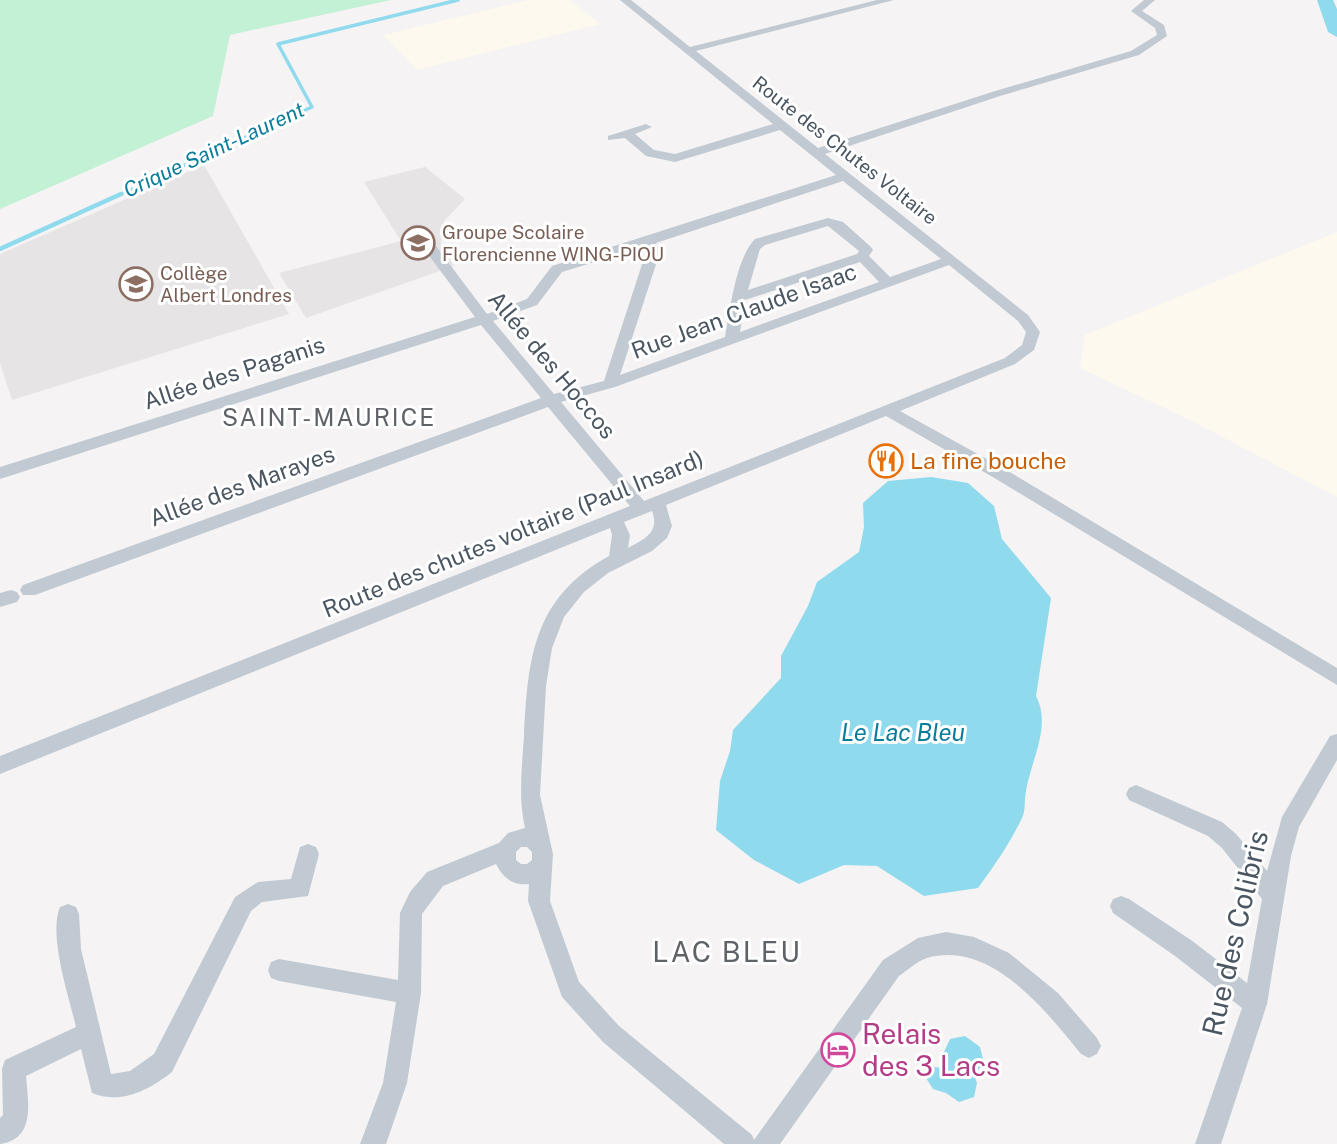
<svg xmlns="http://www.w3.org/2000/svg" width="1337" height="1144" viewBox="0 0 1337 1144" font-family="'Public Sans',sans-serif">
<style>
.commercial{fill:#fdf9ef}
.education{fill:#e6e4e5}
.green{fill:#c3f1d5}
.water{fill:#90daee}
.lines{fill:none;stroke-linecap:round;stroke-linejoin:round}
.stream-far1{stroke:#90daee;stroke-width:3.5}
.stream{stroke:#90daee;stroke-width:4.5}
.river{fill:#90daee;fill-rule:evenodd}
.street{fill:#c1cad2;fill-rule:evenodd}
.labels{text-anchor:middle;stroke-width:6;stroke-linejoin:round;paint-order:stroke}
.far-street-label{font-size:19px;fill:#4a5661;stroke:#fff}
.far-education-label{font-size:19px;fill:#785e54;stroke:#fff;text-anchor:start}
.far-water-label{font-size:21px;font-style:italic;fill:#0c7c9b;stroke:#fff}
.street-label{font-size:23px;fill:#4a5661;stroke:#fff}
.food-label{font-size:23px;fill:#c56008;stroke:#fff;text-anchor:start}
.neighbourhood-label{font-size:24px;letter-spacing:2px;fill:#5f6368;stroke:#fff}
.water-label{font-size:24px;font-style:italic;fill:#0c7c9b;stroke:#fff}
.near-street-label{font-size:28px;fill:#4a5661;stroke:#fff}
.near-neighbourhood-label{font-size:28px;letter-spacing:2px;fill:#5f6368;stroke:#fff}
.near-hotel-label{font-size:28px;fill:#b23c85;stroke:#fff;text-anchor:start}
</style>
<rect width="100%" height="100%" fill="#f5f3f3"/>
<!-- commercial -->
<g class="commercial">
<path d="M529 0H570L600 24 417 70 383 35Z"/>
<path d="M1337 232V497L1192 421 1080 368 1085 335Z"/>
</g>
<!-- education -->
<g class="education">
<path d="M204 165 289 314 12 400 0 363V254Z"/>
<path d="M425 167 465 199 444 221 441 244 454 266 306 318 279 273 401 241 364 182Z"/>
</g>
<!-- green -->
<path class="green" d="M0 0H391L230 35 213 116 0 209Z"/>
<!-- water -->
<g class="water">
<path d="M931 477 968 483 994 506 1002 539 1051 598 1036 696C1052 726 1031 760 1026 791 1024 800 1026 810 1022 818 1010 843 995 865 978 888L924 896 877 866 844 865 799 884 754 860 716 830 720 781 730 751 733 730 781 678V656L808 606 817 582 859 552 864 527 863 503 888 481Z"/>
<path d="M965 1036 980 1047 984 1063 974 1075 977 1083 974 1097 959 1102 946 1093 933 1089 926 1078 932 1067 947 1068 944 1052 950 1039Z"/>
</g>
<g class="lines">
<!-- stream-far1 -->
<path class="stream-far1" d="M117 196 312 107 278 44 458 0"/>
<!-- stream -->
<path class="stream" d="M0 249 121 194"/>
<!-- river -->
<path class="river" d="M1317 0H1333L1337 9V37L1328 32Z"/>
<!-- street -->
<g class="street">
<path d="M620 0H631L690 47 877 0H894L696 51 818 148 992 92 1131 51 1157 35 1155 28 1131 11 1144 0H1155L1142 11 1164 25 1167 36 1139 55 1000 96 825 154 1028 315 1040 332 1034 350 1015 364 900 411 1003 468 1337 668V685L991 476 886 416 666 505 672 526 667 538 652 551 608 573 584 592 564 617 552 648 546 686 540 795 553 854 550 901 579 982 619 1026 752 1135 754 1140 883 960 918 938 946 932 974 937 1009 953 1058 993 1097 1038 1101 1046 1097 1054 1089 1058 1081 1054C1045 1010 991 940 927 958 917 961 908 970 899 976L780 1144H724L603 1042 562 997 528 901 529 884C513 886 503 878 496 864L443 886 422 914 421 993 407 1083 386 1144H360L383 1083 396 1002 279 981 271 978 268 970 271 962 279 959 398 980 400 913 410 892 427 872 499 843 508 833 525 828C518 797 522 768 524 736 528 658 533 598 609 556L612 535 610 528 0 774V756L630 506 548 407 35 595H23L20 590 23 585 541 398 481 325 0 479V467L475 317 424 249 426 246H436L487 314 527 299 552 266 836 175 780 130 675 162 646 156 625 138 608 140V136L646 124 652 127 635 134 654 150 675 154 773 124ZM843 181 941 259 890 277 869 256 873 250 871 247 843 222 828 218 755 239C736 258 730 310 725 337L620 375 660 252 656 243ZM828 226 859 251 857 254 748 290 760 249 765 245ZM644 247 646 252 604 381 554 394 493 321 537 305 562 272ZM860 262 879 282 740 332 745 300ZM949 265 1018 321 1026 332 1022 345 1005 358 644 501 561 402 615 387ZM652 511C660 532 645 539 628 548L630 535 624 522ZM521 847H527L532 852V860L527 864H521L516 860V852Z"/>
<path d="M11 590 17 592 20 597 17 602 0 607V593Z"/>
<path d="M1337 734V760L1299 827 1291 856 1267 1004 1221 1144H1195L1242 1008 1175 956 1113 913 1110 906 1113 899 1121 896 1129 899 1191 940 1247 983 1262 899 1222 848 1208 836 1129 800 1126 794 1129 788 1136 785 1222 822 1236 834 1267 871 1282 817 1330 736Z"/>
<path d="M308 844 316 847 319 854 308 896 262 902 251 911 172 1072C149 1090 121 1105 92 1093L81 1049 26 1076C28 1102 36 1139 0 1144V1118L3 1115 2 1069 5 1060 76 1027C69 997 48 935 60 907L68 904 76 907 79 914 81 949 111 1074 130 1071 154 1054 235 897 258 882 291 879 300 847Z"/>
</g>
</g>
<!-- icons -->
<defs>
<symbol id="school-ring" viewBox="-11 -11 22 22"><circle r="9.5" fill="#fff" stroke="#8d6e63" stroke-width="1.5"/><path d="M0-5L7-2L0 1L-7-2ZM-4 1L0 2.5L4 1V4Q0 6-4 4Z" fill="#8d6e63"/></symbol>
<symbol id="restaurant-ring" viewBox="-11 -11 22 22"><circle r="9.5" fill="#fff" stroke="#e8710a" stroke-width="1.5"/><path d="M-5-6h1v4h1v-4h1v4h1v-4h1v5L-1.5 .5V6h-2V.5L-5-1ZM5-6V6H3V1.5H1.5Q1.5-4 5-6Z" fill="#e8710a"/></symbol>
<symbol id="hotel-ring" viewBox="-11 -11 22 22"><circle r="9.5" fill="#fff" stroke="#d1479c" stroke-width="1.5"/><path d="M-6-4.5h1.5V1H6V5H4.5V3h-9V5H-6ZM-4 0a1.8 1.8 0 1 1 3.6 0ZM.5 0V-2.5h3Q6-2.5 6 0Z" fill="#d1479c"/></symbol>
</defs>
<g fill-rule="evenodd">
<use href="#school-ring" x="399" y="224" width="38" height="38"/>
<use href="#school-ring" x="117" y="265" width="38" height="38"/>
<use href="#restaurant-ring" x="867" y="442" width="38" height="38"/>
<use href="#hotel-ring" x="819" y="1031" width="38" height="38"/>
</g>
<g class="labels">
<!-- far-street labels -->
<g class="far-street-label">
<text transform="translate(845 150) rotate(38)" y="7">Route des Chutes Voltaire</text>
</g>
<!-- far-education labels -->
<g class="far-education-label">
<text x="442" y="239">Groupe Scolaire<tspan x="442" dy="22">Florencienne WING-PIOU</tspan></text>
<text x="160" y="280">Collège<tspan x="160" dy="22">Albert Londres</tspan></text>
</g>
<!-- far-water labels -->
<g class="far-water-label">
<text transform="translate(214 150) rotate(-25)" y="7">Crique Saint-Laurent</text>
</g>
<!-- street labels -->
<g class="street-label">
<text transform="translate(744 311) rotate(-20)" y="8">Rue Jean Claude Isaac</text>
<text transform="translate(552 365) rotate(50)" y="8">Allée des Hoccos</text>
<text transform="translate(234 373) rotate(-18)" y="8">Allée des Paganis</text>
<text transform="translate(242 486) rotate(-20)" y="8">Allée des Marayes</text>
<text transform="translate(513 534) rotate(-22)" y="8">Route des chutes voltaire (Paul Insard)</text>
</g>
<!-- food labels -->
<g class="food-label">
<text x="910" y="469">La fine bouche</text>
</g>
<!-- neighbourhood labels -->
<g class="neighbourhood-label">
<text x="329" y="426">SAINT-MAURICE</text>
</g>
<!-- water labels -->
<g class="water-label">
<text x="903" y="741">Le Lac Bleu</text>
</g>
<!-- near-street labels -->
<g class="near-street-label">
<text transform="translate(1235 933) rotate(-77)" y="10">Rue des Colibris</text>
</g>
<!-- near-neighbourhood labels -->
<g class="near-neighbourhood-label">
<text x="727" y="962">LAC BLEU</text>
</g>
<!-- near-hotel labels -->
<g class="near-hotel-label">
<text x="862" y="1044">Relais<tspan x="862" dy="32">des 3 Lacs</tspan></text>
</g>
</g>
</svg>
